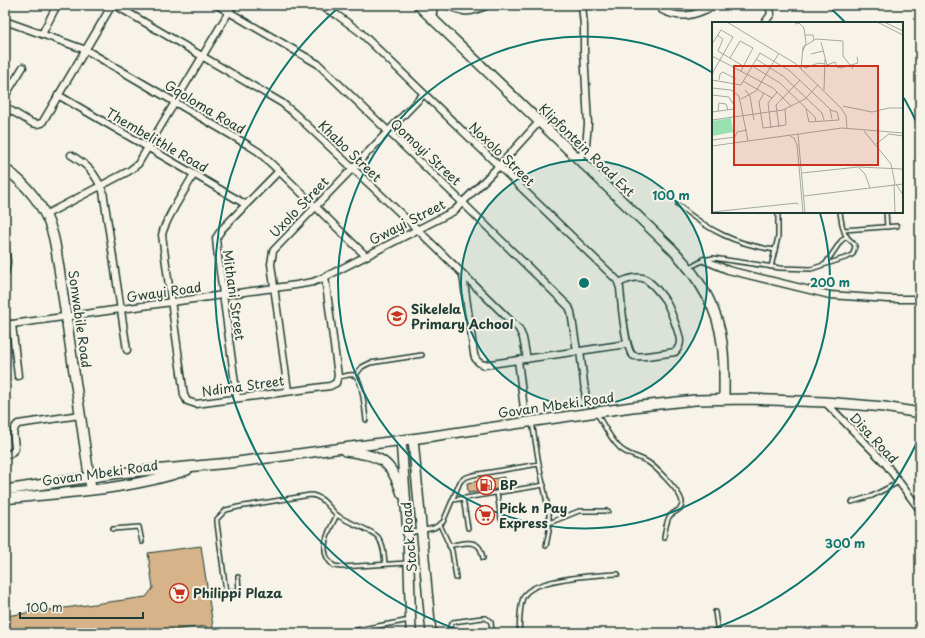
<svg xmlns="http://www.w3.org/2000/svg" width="925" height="638" viewBox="0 0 925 638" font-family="'Playpen Sans',sans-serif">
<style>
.building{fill:#d6b388;stroke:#1f3d34}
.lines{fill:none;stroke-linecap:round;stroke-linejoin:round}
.lane-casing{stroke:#1f3d34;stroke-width:6}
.street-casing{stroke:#1f3d34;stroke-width:9}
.secondary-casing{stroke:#1f3d34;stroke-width:12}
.lane{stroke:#f7f3e8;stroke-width:3}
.street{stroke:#f7f3e8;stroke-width:6}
.secondary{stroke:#f7f3e8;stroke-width:9}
.ring{fill:none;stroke:#0f766e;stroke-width:2}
.labels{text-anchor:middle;stroke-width:4;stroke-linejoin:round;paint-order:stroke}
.street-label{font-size:13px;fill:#1f3d34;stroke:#f7f3e8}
.poi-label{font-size:13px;font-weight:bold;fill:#1f3d34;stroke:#f7f3e8;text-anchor:start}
.inset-road{fill:none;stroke:#a1aaa0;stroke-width:1}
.view{fill:#c8321e;fill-opacity:0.15;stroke:#c8321e;stroke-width:2}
.inset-edge{fill:none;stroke:#1f3d34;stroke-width:2}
.centre{fill:#0f766e;stroke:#f7f3e8;stroke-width:2}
.ring-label{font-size:12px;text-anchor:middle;font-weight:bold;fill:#0f766e;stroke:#f7f3e8;stroke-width:4;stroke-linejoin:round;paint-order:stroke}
</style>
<rect width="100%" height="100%" fill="#f7f3e8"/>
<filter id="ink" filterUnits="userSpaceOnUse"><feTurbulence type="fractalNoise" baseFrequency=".025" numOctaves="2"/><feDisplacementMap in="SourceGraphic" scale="8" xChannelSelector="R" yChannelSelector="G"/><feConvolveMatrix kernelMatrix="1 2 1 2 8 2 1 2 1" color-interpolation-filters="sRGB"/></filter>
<g filter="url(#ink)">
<!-- building -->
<g class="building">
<path d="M504 477 505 488 468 493 467 483Z"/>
<path d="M201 546 214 633H206V626L173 630V633H5V616L146 597 153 588 148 553Z"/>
</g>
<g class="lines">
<defs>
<g id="lane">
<path d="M678 205C709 231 735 244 775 250"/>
<path d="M886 212 887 227"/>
<path d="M844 230 897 226"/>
<path d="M826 263 841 241 847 236"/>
<path d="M771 267 778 237V212"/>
<path d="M689 268 704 260 713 258 780 268 811 269 848 257 853 254 855 246C853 241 849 240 846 236 842 229 841 219 840 212"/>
<path d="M355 376 362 367 370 363 422 355"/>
<path d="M338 377C343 377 349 374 354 375 362 377 365 411 366 420"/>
<path d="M597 414C604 425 610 438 619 447 626 455 637 456 646 461 654 465 681 492 682 502 683 511 673 511 669 517 666 523 665 531 664 538"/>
<path d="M539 464 549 513V531L546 546"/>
<path d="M497 493 501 519"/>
<path d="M463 498 468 528"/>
<path d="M453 500 544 485"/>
<path d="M852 502 872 496 899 482"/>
<path d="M337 515C329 530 316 552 334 566L341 567 407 563"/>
<path d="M549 523 579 511H608"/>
<path d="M440 525 452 551 456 578"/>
<path d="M113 529 139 527 142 542"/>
<path d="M409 533 434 528 443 522 460 482 464 478 473 475 539 464 532 422"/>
<path d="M449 546C457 544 472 540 478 546 481 548 482 554 483 558"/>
<path d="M238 577 239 591 226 592 217 523V519L226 510 238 507 310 495C322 495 329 508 337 515 347 523 371 529 378 537 384 545 384 555 385 564"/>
<path d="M715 612 718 633"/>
<path d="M341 633 410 620"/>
<path d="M450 633V626L453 622 482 618H486L491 622 492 633"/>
<path d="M519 633C520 624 519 604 524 596 534 578 598 575 618 574"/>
</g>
<g id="street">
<path d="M115 5 282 103 294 113 417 229 519 329 523 338 527 359"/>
<path d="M217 5 318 64 463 203 569 307 571 312 577 351"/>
<path d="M319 5 337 15 360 32 617 280 620 288C621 299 625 353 634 356 642 358 666 353 675 352 678 349 680 346 680 341 680 334 669 306 665 300 660 293 650 281 643 278 635 276 625 280 619 283"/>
<path d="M447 5C466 14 469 13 488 5"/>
<path d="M661 5 662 10C684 21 696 14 717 5"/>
<path d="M432 19 434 5"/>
<path d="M5 21 86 50 248 145 259 152 279 171 366 256"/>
<path d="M766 21 771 14 769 5"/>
<path d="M42 34 57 5"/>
<path d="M58 95 245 204"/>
<path d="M5 96 23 67"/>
<path d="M5 107 32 123 37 124 42 123 112 5"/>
<path d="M71 155C89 166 94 172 103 191L127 350"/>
<path d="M579 160 586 145 588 124 584 51V26L582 5"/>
<path d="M194 174C186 189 165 219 162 235L184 395 187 401 196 404 330 386 336 383 338 376 325 277"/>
<path d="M45 215 129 171 138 164 233 5"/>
<path d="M5 248 7 262 5 274"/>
<path d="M704 260 728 270 830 295 888 299H920"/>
<path d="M463 275 474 354C475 360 478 363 484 365L627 344"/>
<path d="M12 324 18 376"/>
<path d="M5 325 296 285 313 282 325 277 454 211 499 166 539 122"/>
<path d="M580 351 586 399"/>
<path d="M518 360 524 409"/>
<path d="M288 391 271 264 273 251 424 94"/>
<path d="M237 398 217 249 216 238 222 229 279 171"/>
<path d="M825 402 885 463 920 510"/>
<path d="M5 455 10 454 15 449C15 439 10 431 18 424L80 415"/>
</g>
<g id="secondary">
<path d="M418 5 672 249C697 275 718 307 722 343 725 362 724 381 724 399"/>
<path d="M5 169C27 184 46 208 53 235 56 246 57 257 59 268L91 489"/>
<path d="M413 439 431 633"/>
<path d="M401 440 408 534 411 633"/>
<path d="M345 451C380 456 390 458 402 494"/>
<path d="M5 490 119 473 230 463 426 437 632 407 695 400 747 399 825 402 884 407 920 413"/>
<path d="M5 499C65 492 129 490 187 470"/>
</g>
</defs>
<!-- lane casing -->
<use href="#lane" class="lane-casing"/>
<!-- street casing -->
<use href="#street" class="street-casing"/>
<!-- secondary casing -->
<use href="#secondary" class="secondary-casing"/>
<!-- lane -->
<use href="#lane" class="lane"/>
<!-- street -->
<use href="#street" class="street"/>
<!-- secondary -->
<use href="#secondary" class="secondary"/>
</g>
</g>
<!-- distance rings -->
<circle cx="584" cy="283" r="123" fill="#0f766e" fill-opacity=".12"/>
<g class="ring">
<circle cx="584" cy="283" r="123"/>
<path d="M820 213A246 246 0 1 1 713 73"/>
<path d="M920 436A369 369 0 0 1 701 633M467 633A369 369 0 0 1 339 7M829 7A369 369 0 0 1 845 22M904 98A369 369 0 0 1 920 130"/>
</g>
<!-- icons -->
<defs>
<symbol id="school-ring" viewBox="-11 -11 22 22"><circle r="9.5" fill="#f7f3e8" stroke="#c8321e" stroke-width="1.5"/><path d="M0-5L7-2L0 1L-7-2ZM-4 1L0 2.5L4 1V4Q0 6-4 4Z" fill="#c8321e"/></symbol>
<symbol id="fuel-ring" viewBox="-11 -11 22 22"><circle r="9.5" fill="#f7f3e8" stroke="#c8321e" stroke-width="1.5"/><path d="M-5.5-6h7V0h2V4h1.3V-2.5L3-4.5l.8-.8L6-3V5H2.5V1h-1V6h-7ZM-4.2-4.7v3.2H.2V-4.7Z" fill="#c8321e"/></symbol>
<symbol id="supermarket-ring" viewBox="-11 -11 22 22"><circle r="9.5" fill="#f7f3e8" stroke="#c8321e" stroke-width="1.5"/><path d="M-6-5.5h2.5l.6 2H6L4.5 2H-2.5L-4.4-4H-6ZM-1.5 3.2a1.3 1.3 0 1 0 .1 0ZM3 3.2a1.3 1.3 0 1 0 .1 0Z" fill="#c8321e"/></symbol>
</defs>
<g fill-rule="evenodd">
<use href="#school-ring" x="386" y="305" width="22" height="22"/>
<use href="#fuel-ring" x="475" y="474" width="22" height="22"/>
<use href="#supermarket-ring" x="474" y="504" width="22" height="22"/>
<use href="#supermarket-ring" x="168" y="582" width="22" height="22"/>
</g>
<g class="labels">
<!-- street labels -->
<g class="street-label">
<text transform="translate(205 107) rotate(31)" y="5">Gqoloma Road</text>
<text transform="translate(157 140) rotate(30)" y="5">Thembelithle Road</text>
<text transform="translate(587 150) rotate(44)" y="5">Klipfontein Road Ext</text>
<text transform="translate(350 151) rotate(44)" y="5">Khabo Street</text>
<text transform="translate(426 152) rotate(43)" y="5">Qomoyi Street</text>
<text transform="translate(502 154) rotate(44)" y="5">Noxolo Street</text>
<text transform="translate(299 207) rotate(-46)" y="5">Uxolo Street</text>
<text transform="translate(407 222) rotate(-27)" y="5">Gwayi Street</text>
<text transform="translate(164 292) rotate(-8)" y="5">Gwayi Road</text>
<text transform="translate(234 295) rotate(82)" y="5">Mithani Street</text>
<text transform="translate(80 319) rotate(82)" y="5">Sonwabile Road</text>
<text transform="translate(243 386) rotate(-8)" y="5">Ndima Street</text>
<text transform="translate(556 405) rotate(-8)" y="5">Govan Mbeki Road</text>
<text transform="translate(874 438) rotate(47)" y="5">Disa Road</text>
<text transform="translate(100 473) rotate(-8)" y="5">Govan Mbeki Road</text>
<text transform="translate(409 537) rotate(-95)" y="5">Stock Road</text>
</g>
<!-- poi labels -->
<g class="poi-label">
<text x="411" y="314">Sikelela<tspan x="411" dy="15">Primary Achool</tspan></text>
<text x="500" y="490">BP</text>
<text x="499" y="513">Pick n Pay<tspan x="499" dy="15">Express</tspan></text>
<text x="193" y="598">Philippi Plaza</text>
</g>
</g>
<!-- overview -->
<g transform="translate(712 22)">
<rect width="191" height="191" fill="#f7f3e8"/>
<path d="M19 96 21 110 0 114V99Z" fill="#99e1b0"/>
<path class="inset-road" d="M15 0 84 42 129 86 134 94 135 106M165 0 191 13M172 0 191 9M83 2 87 1 92 6 94 21 91 29M5 13 11 17 6 29 31 44M93 13H101L102 18M109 20 115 43 123 40 125 45 129 46 146 41 145 35M0 22 9 8 21 15 1 50 0 58M99 32 111 29M0 34 61 66 79 84M18 36 28 19 41 26 29 49M44 37 71 54 110 91 112 98M40 44 68 61 103 95 104 100M90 44 94 46 106 41 113 42M89 47 91 25 104 17 131 19V34L141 47M0 58 29 63 48 31 78 49 118 87 120 97M7 58 8 52 11 50 24 57M31 59 60 76M0 66 19 68 27 74 36 119M33 68 38 74 42 98M112 68 113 37M52 71 47 80 51 106 74 103 73 87M0 73 17 75 23 85 22 87 0 90M29 77 44 69 67 31M131 84 160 90 177 86H191M94 87 97 100 127 98 125 90 118 88M6 89 7 81 14 82 16 88M0 98 71 88 93 77 106 63M67 105 64 83 88 58M59 106 56 81 65 70M152 109 179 142 183 162M86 112 93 191M78 114 82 116 85 123M0 118 23 115 25 110 35 108M85 122 91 191M164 122 177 112 191 114M0 124 130 106 191 111M147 146 153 152 158 166M90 151 146 145 191 147M182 162 183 191M184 162 191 173M92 174 191 162M0 190 85 181 86 183"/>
<path class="view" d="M22 44H166V143H22Z"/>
<rect width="191" height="191" class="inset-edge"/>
</g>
<circle cx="584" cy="283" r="6" class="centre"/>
<g class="ring-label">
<text x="671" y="200">100 m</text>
<text x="830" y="287">200 m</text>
<text x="845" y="548">300 m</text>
</g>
<!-- margin -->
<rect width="925" height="638" fill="none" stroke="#f7f3e8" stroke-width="20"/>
<rect x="10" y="10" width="905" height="618" fill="none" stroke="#1f3d34" stroke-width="1.5" filter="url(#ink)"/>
<!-- scale -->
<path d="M20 612v6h123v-6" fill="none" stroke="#1f3d34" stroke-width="2"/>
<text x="26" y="612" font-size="12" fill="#1f3d34" stroke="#f7f3e8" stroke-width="3" paint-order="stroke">100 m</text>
</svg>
